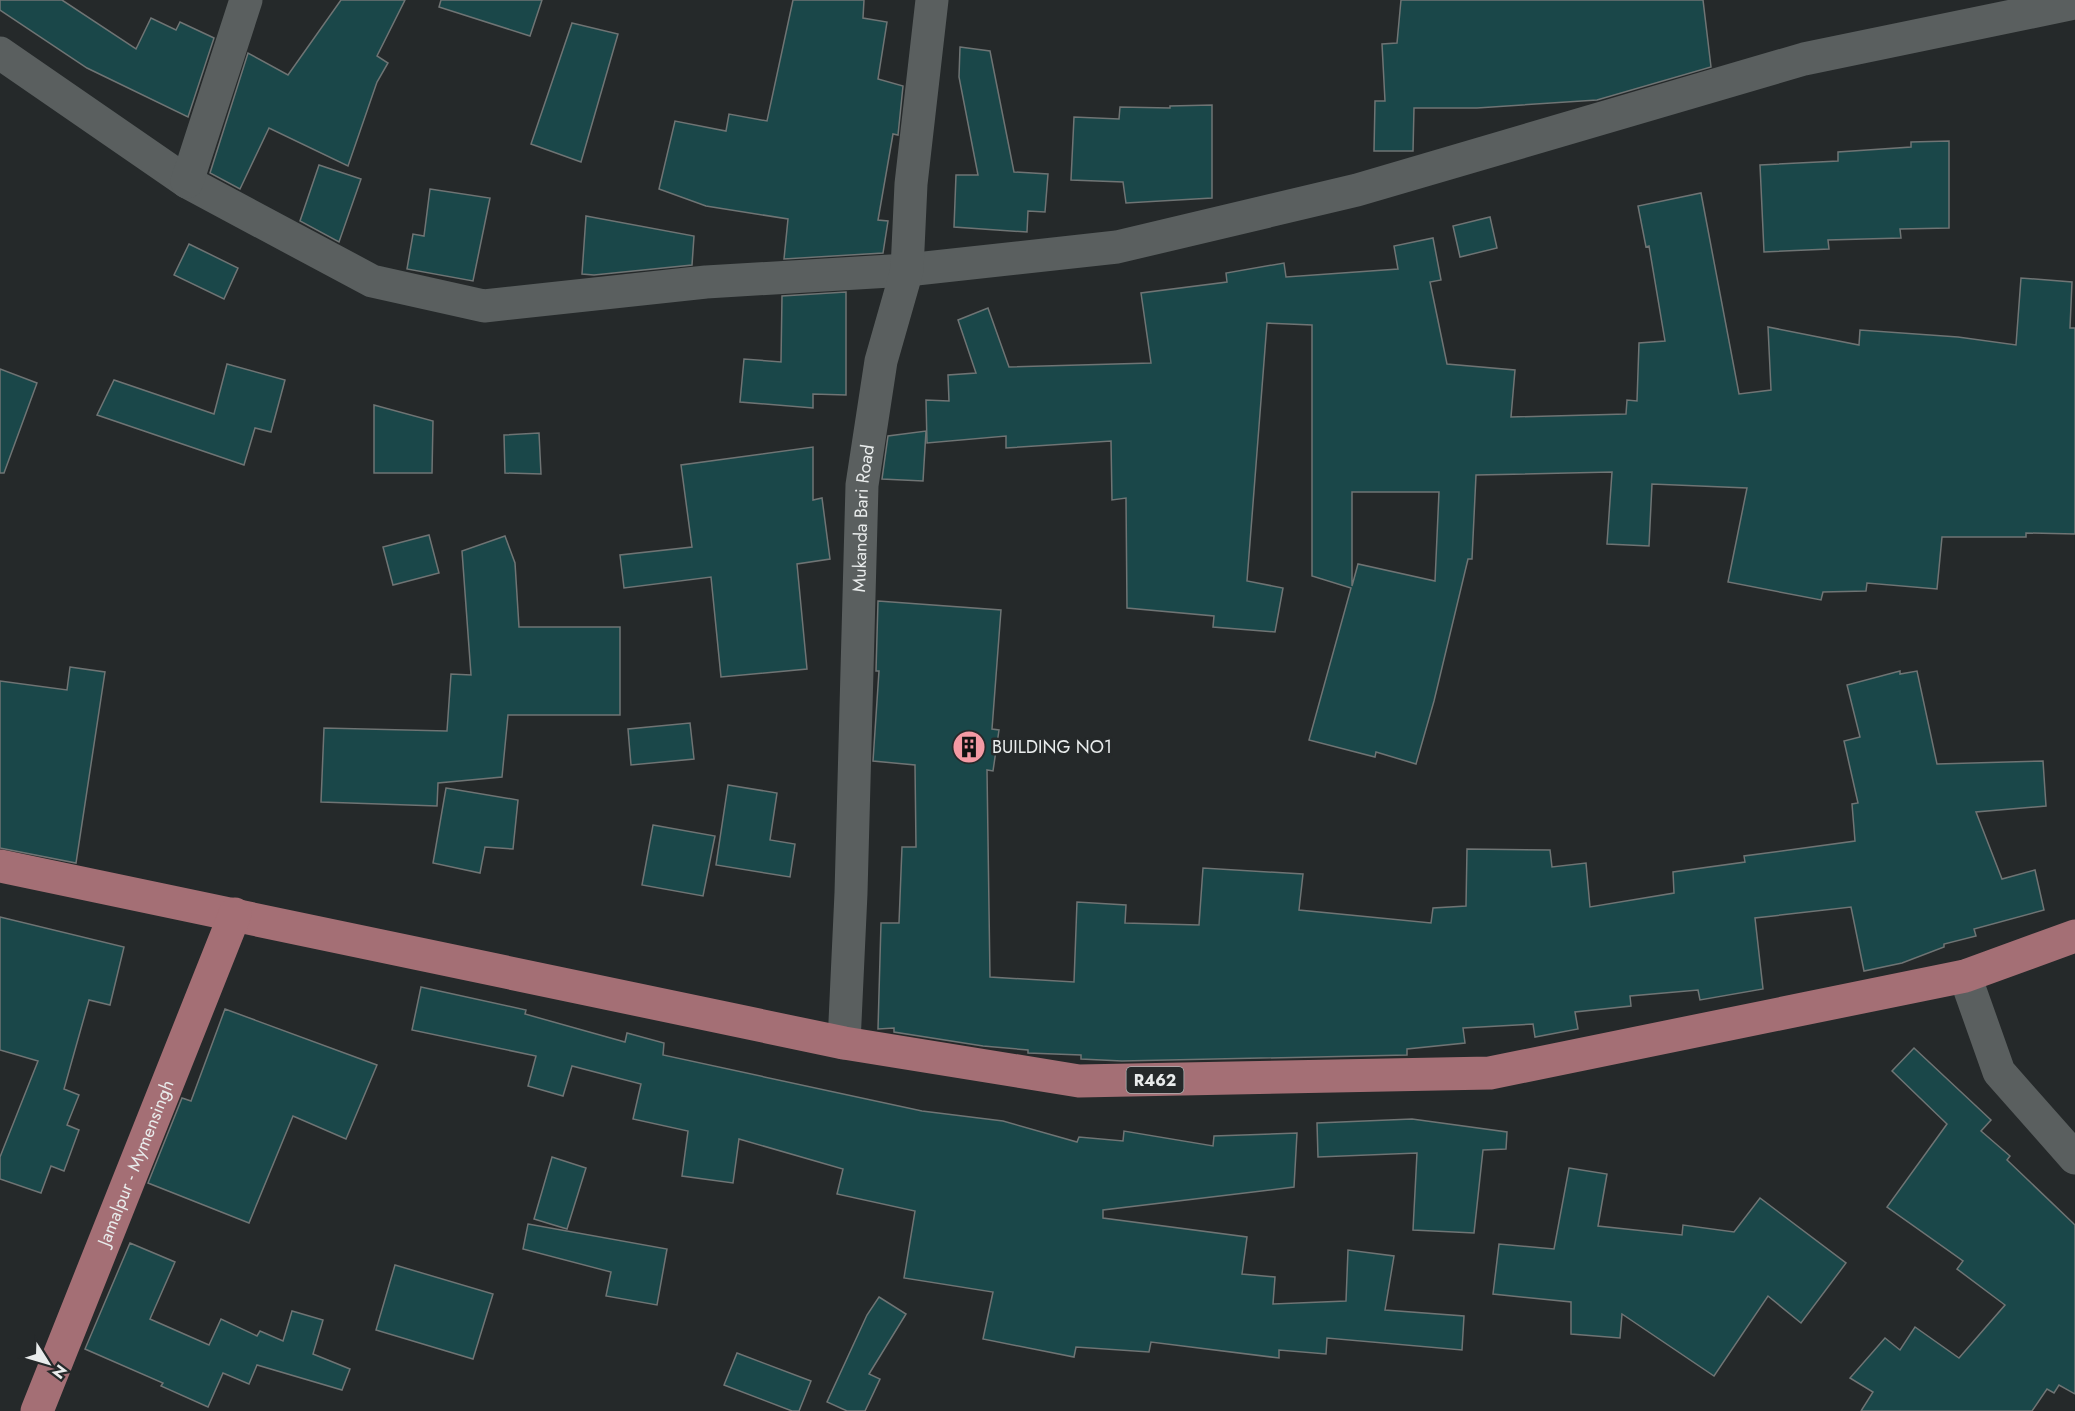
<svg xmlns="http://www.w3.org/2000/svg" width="2075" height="1411" viewBox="0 0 2075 1411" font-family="Jost,sans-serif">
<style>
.building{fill:#1a4749;stroke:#6f7474;stroke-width:1.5;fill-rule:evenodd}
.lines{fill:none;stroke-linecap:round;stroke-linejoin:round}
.minor{stroke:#5a5f5f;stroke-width:33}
.major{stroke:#a46f75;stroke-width:33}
.labels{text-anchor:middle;stroke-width:5;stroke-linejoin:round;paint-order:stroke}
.shield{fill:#25292a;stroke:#aeb2b2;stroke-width:1.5}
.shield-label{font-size:16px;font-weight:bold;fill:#e9ecec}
.street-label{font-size:18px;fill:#e9ecec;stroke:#25292a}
.poi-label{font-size:18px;fill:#e9ecec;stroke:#25292a;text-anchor:start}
</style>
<rect width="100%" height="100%" fill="#25292a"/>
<!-- building -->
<g class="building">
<path d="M0 0H62L136 49 151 18 176 30 180 22 214 38 188 117 87 68 0 10Z"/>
<path d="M341 0H405L377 56 388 63 377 82 348 166 269 128 240 189 210 173 248 53 288 75Z"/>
<path d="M441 0H542L530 36 439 7Z"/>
<path d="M793 0H864L863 18 887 22 878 79 903 86 898 135 893 134 878 220 888 221 883 253 784 259 788 219 706 206 659 189 675 121 726 131 729 114 767 121Z"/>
<path d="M1401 0H1703L1711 67 1597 100 1477 108H1414L1413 151H1374L1375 101H1385L1382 44 1397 43Z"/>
<path d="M572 23 618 34 581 162 531 144Z"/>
<path d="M960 47 990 51 1014 172 1048 174 1045 212 1028 211 1027 232 954 227 956 175H978L959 77Z"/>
<path d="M1212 105V198L1126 203 1123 182 1071 180 1074 117 1119 119 1120 107 1170 108V106Z"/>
<path d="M1949 141V228L1900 229 1901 238 1828 240 1829 249 1764 252 1760 165 1838 161V152L1911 147V142Z"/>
<path d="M319 165 361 179 339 242 300 221Z"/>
<path d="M430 189 490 198 473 281 407 269 413 234 424 236Z"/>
<path d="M1701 193 1739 394 1771 390 1768 327 1859 345 1860 330 1958 337 2016 345 2021 278 2072 282 2070 328H2075V534L2026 533V537H1942L1937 589 1867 583 1866 591 1823 592 1821 600 1728 582 1747 488 1652 484 1649 546 1607 544 1612 472 1476 475 1472 559H1468L1434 701 1416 764 1376 752 1375 757 1309 740 1351 588 1312 576V325L1267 323 1247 581 1283 588 1275 632 1213 627 1214 616 1127 608 1126 498 1112 500 1111 441 1006 448V436L927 443 926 400 949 401 948 375 976 373 958 320 988 308 1009 367 1151 363 1141 293 1227 282 1226 273 1284 263 1286 277 1398 269 1394 246 1433 238 1441 280 1430 282 1447 364 1515 370 1511 417 1626 414 1627 400 1637 401 1639 343 1665 341 1649 246 1646 247 1638 206ZM1352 492H1439L1435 581 1358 564 1352 586Z"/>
<path d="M586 216 694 236 692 265 594 275 582 274Z"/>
<path d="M1490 217 1497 248 1460 257 1453 226Z"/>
<path d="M189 244 238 268 224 299 174 275Z"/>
<path d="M846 292V395L813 394V408L740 402 744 359 781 362 782 296Z"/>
<path d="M227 364 285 380 271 432 255 428 244 465 97 415 114 380 214 414Z"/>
<path d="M0 369 37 383 4 473H0Z"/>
<path d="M374 405 433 421 432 473H374Z"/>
<path d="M926 431 923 481 882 479 888 436Z"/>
<path d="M539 433 541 474 505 473 504 435Z"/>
<path d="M813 447V500L822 498 830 559 797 564 807 669 721 677 711 577 624 588 620 555 692 547 681 465Z"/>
<path d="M429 535 439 573 393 585 383 547Z"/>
<path d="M505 536 515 563 519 627H620V715H508L502 777 438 783 437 806 321 802 324 728 447 731 451 674 471 675 462 551Z"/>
<path d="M878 601 1001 610 992 729 999 730 993 771 987 770 990 977 1074 982 1077 902 1126 905 1125 923 1199 925 1203 868 1303 874 1299 910 1431 923 1433 908 1466 906 1467 849 1550 850 1552 867 1586 863 1590 907 1674 893 1673 872 1745 862 1744 856 1855 841 1852 804 1858 803 1844 741 1860 737 1847 685 1900 671V674L1917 671 1937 764 2043 761 2046 806 1976 812 2002 879 2035 870 2044 910 1974 929 1976 936 1944 944V947L1902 963 1864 971 1851 907 1755 918 1763 989 1700 1000 1698 990 1630 996 1631 1006 1575 1012 1578 1029 1535 1037 1533 1024 1463 1028 1465 1043 1407 1049V1055L1122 1061 1081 1059V1055L1028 1053V1050L983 1046 894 1032V1028L878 1029 881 923H899L902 847H916L915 765 873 761 879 671H876Z"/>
<path d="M70 667 105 672 76 863 0 848V681L67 690Z"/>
<path d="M690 723 694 759 631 765 628 729Z"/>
<path d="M728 785 777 793 770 840 795 844 790 877 716 865Z"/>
<path d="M446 788 518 800 513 849 485 847 480 873 433 863Z"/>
<path d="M653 825 715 836 703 896 642 885Z"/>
<path d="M0 917 124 947 110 1005 89 1000 64 1089 79 1095 67 1125 79 1130 64 1171 51 1166 41 1193 0 1179V1157L38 1061 0 1050Z"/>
<path d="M421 987 526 1010 525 1014 625 1042 627 1033 664 1043 663 1055 922 1111 1003 1121 1077 1142 1079 1137 1123 1141 1124 1131 1213 1146 1214 1136 1297 1133 1294 1187 1103 1210V1218L1247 1237 1242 1274 1275 1277 1273 1304 1346 1301 1348 1250 1394 1256 1385 1310 1464 1316 1462 1350 1327 1338 1326 1354 1279 1350V1358L1151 1342 1149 1352 1076 1347 1074 1357 983 1339 993 1292 904 1278 915 1211 837 1194 843 1169 739 1139 733 1183 682 1176 688 1131 633 1119 641 1084 572 1066 563 1096 528 1086 536 1056 412 1030Z"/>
<path d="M225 1009 377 1065 346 1139 293 1116 249 1223 148 1183 182 1098 191 1101Z"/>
<path d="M1914 1048 1991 1120 1981 1131 2010 1156 2007 1160 2075 1225V1394L2059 1385 2054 1393 2047 1389 2032 1411H1861L1873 1392 1850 1378 1885 1338 1900 1350 1915 1327 1959 1358 2005 1305 1957 1269 1963 1261 1887 1207 1947 1124 1892 1071Z"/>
<path d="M1412 1119 1507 1132 1506 1149 1483 1150 1474 1233 1413 1230 1417 1153 1318 1157 1317 1123Z"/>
<path d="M552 1157 586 1168 567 1229 534 1219Z"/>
<path d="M1569 1168 1607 1174 1598 1226 1682 1235 1683 1225 1734 1232 1760 1198 1846 1263 1801 1323 1768 1296 1714 1376 1622 1314 1620 1338 1571 1334V1302L1493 1294 1499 1244 1554 1249Z"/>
<path d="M528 1224 667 1249 657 1305 606 1296 611 1272 523 1249Z"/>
<path d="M130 1243 175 1262 150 1319 209 1345 221 1319 257 1336 260 1331 283 1341 292 1311 323 1320 313 1354 350 1369 342 1390 257 1365 249 1384 223 1373 208 1407 161 1386 163 1383 85 1349Z"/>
<path d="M395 1265 493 1294 473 1359 376 1330Z"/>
<path d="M879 1297 906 1314 869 1374 880 1379 865 1411H847L827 1402 867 1315Z"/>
<path d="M737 1353 811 1381 799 1411H792L724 1385Z"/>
</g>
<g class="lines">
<!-- minor -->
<g class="minor">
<path d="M0 53 187 182 372 281 484 306 706 282 907 270 1117 247 1357 190 1804 59 2075 3"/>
<path d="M187 182 246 0"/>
<path d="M1965 976 1999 1072 2075 1158"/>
<path id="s1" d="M844 1043 851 893 862 485 881 361 907 270 911 184 932 0"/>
</g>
<!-- major -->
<g class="major">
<path d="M0 866 844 1043 1079 1081 1490 1073 1965 976 2075 936"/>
<path id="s2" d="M37 1411 235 914"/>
</g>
</g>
<!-- icons -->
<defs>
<symbol id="building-disc" viewBox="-11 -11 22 22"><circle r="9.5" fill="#f49aa4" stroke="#25292a"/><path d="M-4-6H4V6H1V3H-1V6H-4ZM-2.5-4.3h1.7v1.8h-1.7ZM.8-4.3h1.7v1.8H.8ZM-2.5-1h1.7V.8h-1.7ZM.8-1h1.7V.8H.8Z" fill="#111"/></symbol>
</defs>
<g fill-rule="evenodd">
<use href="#building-disc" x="950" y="728" width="38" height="38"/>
</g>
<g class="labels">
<!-- shield labels -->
<rect class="shield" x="1126.5" y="1067" width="57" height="26" rx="4.5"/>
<g class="shield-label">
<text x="1155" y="1086">R462</text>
</g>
<!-- street labels -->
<g class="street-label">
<text dy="6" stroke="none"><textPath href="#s1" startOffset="525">Mukanda Bari Road</textPath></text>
<text dy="6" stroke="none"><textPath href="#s2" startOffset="267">Jamalpur - Mymensingh</textPath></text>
</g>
<!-- poi labels -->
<g class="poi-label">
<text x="992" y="753">BUILDING NO1</text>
</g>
</g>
<!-- north arrow -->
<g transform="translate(48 1363) rotate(127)" stroke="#25292a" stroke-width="4.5" paint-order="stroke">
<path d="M0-4.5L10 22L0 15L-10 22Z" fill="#e9ecec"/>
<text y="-9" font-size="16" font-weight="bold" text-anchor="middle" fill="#e9ecec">N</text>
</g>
</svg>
